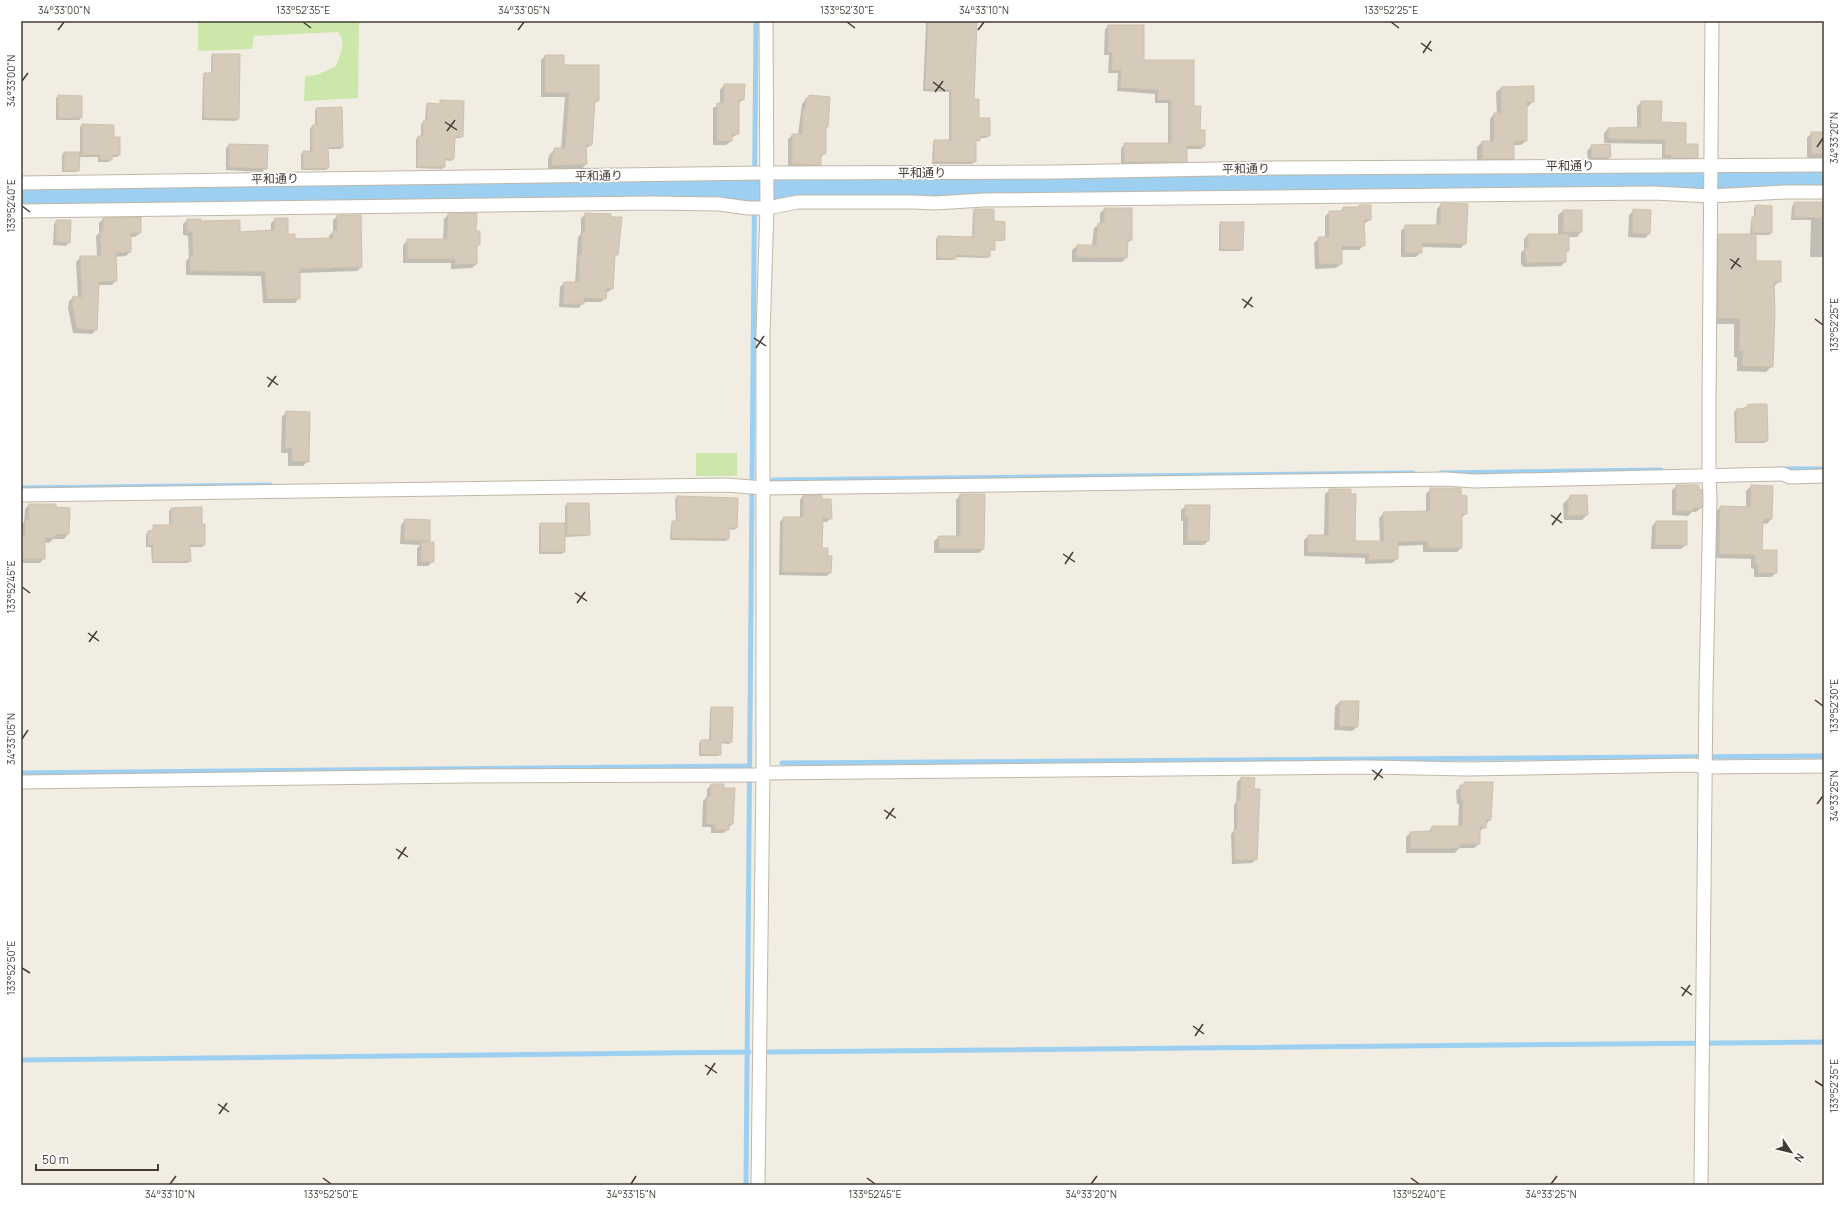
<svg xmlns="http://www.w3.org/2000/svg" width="1845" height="1206" viewBox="0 0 1845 1206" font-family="Manrope,'Noto Sans JP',sans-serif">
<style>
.green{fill:#cce7aa}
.shadow{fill:#0003}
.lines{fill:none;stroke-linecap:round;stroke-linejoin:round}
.stream{stroke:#9dcff0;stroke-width:5}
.river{stroke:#9dcff0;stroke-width:29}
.building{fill:#d6cbbb;stroke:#cec0ab}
.street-casing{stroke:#c0b7a8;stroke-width:15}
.street{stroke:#fff;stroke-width:13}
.ticks{fill:none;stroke:#433c33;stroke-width:1.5}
.labels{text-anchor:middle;stroke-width:3.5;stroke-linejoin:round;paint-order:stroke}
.street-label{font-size:12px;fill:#433c33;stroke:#fff}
.neatline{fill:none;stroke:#433c33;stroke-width:1.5}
.ticks-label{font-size:10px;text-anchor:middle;fill:#433c33}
</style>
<rect width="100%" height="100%" fill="#f1ede2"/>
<!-- green -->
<g class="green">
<path d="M198 21H359L358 98 304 101 305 76 317 75 336 66C340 54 347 43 338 32L254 36 252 49 198 51Z"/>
<rect x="696" y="453" width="41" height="23"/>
</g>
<!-- shadow -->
<g class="shadow">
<path d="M928 21H976L973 100 978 119 989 136 986 138H979V140L975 142V161L972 164H932L933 143 935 141H949V92L923 91 926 23Z"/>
<path d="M1108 26 1193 107 1204 146 1201 149H1186V161L1182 165H1121V148L1125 144H1168V103H1155V94L1117 91 1118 73H1108L1109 55H1104L1105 29Z"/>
<path d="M213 55 238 119 236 121 202 120 203 76 205 74H211V57Z"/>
<path d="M545 56 563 66 598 100 593 105 591 145 585 149 586 164 582 169 548 170V159L550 154 555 149H561L565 97H541V60Z"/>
<path d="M724 85 743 99 739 104 738 134 731 138V141L726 145H713V108L720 104V90Z"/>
<path d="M1501 88 1533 101 1529 106H1526V141L1521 145H1513V158L1508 163H1477V147L1482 142H1490V119L1494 114H1497L1496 92Z"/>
<path d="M58 96 81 118 79 120H56V98Z"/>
<path d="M809 96 827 127 825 129V153L820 158V164L816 169 788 168V139L793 135H798L802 104Z"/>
<path d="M441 101 462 136 460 138H454L453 159 451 161 444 160V167L442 169 416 168V139L421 137V124L425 122 426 106 428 104 439 105Z"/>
<path d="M1642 102 1697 157 1693 161 1667 162V158H1662V144L1604 143V133L1608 129 1637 128V106Z"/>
<path d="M317 109 342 147 340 149H327L328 168 326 170H301V154L303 152H310V128L315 126V111Z"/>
<path d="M82 125 113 138H119V155L117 157H111L109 162H98V157H78V170L76 172H62V155L64 153H80V127Z"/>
<path d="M1812 133H1824V155L1821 158H1807V138Z"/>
<path d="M229 145 266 168 262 172 226 170V148Z"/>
<path d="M1592 146 1610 157 1605 162H1588L1587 151Z"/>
<path d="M1795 203H1824V257H1810L1811 220H1791L1792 206Z"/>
<path d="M1441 204 1465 243 1461 248 1421 247V252L1416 257H1401V231L1406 226H1436L1437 209Z"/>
<path d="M1370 206V220L1363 224 1364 245 1359 250H1341V264L1336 268 1315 269 1314 243 1319 238H1325V216L1330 212H1339L1343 208Z"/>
<path d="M1756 206 1771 233 1769 235H1755V262L1780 281 1773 287 1772 366 1766 372 1737 371V357H1734V324H1712L1713 241 1719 235H1750L1751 220 1754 218V208Z"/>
<path d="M1105 209 1131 240 1126 244V258L1122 262H1072V250L1077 246H1092L1094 228 1100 224V213Z"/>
<path d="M975 210 993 222 1004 239 1002 241H994V249L989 251 987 258 955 257 953 260H936V239L938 237 972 238 973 212Z"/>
<path d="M1634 210 1649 234 1645 238 1628 237 1629 215Z"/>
<path d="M1563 211H1581V232L1577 237H1568V251L1565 254V262L1561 266 1523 267V265H1521V252L1524 250V239L1528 235H1558V215Z"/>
<path d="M586 214 610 218 617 254 614 258 613 288 608 292H605V298L601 302H583L579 308 559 307 560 287 564 283H575L578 237 581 234V218Z"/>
<path d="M448 215 475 232 479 244 476 248V264L472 268 451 269V263H403V245L408 240H443L444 219Z"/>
<path d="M338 216 361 267 357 271 299 273V298L295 303H263L261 276 186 275V261L189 258 188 236 183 235V224L187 220 239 233 271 231V223L275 219 287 235 294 240H329V236L333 232V220Z"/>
<path d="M103 219 140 233 135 237H130V252L126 256 115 257 116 281 112 285H98L96 330 92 334 73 333 68 308 69 301 74 297H78L76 262 81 257H97L96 236 99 233V223Z"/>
<path d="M57 221 69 242 66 246 53 245 54 224Z"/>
<path d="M1221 223 1242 249 1240 251H1219V225Z"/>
<path d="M1748 406 1767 441 1765 443H1735L1734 412Z"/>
<path d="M286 412 308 461 303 466H288V453H281L282 417Z"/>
<path d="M1677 486 1701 508 1696 512H1692L1688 516 1672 515V490Z"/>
<path d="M1751 486 1771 519 1767 524 1762 523 1761 551 1776 573 1771 577H1754V569L1751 568V559L1715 558 1716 511 1721 507 1746 508V491Z"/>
<path d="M1431 489 1460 496 1466 514 1461 518V548L1457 552H1423V545L1397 546V559L1392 563 1365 564V558L1304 556V540L1309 536H1324L1325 494 1330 490 1354 542H1380L1379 518 1384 513 1426 512V494Z"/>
<path d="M960 495 983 549 979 553H934V541L939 537H956V500Z"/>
<path d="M803 496 821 500 831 518 827 522H821V549L830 573 827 576 779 575 780 522 784 518H800V500Z"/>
<path d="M1571 496H1586L1587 515 1582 520H1564L1563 504Z"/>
<path d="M677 497 736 528 734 530 728 529V539L726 541 670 540 671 524 676 522 675 499Z"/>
<path d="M567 504 588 534 586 536 564 537V552L562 554H539V526L541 524H565V506Z"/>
<path d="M29 505 68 534 64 539H53L49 543 44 542V558L40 563H21V525L24 522 25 509Z"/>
<path d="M1186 506 1208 541 1204 545H1183V521H1181V510Z"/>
<path d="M171 509 201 525 204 545 202 547H189L190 561 188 563H152L151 547H146V534L152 531 154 526H169V511Z"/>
<path d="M405 520 429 540 426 543 433 561 428 566H417V548L420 545 400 544 401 525Z"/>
<path d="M1656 522 1686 545 1681 549H1651L1652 526Z"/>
<path d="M1340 702 1357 727 1352 731 1334 730 1335 706Z"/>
<path d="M712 708 731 742 729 744 720 743V754L718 756H699V743L701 741H709L710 710Z"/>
<path d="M1241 778 1256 859 1252 863 1232 864 1231 834 1234 831V805L1236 802 1237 782Z"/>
<path d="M1465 783 1490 820 1485 825V827L1479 832V844L1474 848H1459L1455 853H1406V837L1410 833 1428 832 1432 827H1458L1459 804H1457L1456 791Z"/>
<path d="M711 785 732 824 724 833H711V827H702L703 801 707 797V789Z"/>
</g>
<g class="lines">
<!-- stream -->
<g class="stream">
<path d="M1781 469H1824"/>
<path d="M1441 473 1661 470"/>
<path d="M773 480 1413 473"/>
<path d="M21 488 270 485"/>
<path d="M782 763 1824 756"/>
<path d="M21 773 749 766"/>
<path d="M768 1052 1824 1042"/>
<path d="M21 1060 749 1052"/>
<path d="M746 1185 756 21"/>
</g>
<!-- river -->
<path class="river" d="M21 197 1824 179"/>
</g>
<!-- building -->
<g class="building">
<path d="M928 21H977L974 99H979V118H990V136H980V141L976 140V162H934V140H951V90L925 89Z"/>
<path d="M1108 25H1144V60H1194V106H1201L1200 130H1205V146H1187V162H1124V143H1171V100H1158V90L1120 88 1121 70H1112V52H1108Z"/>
<path d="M212 54H240L239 119 204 118V73H212Z"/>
<path d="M545 55H564V65H599V101H595L592 145H586L587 164 552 166V153H554V148H565L569 93H545Z"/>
<path d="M724 84H745L744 100H739V134H732V141H717V103H724Z"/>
<path d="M1534 86V102H1527V141H1514V159H1482V141H1494V113H1501V87Z"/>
<path d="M58 95 82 96V118H58Z"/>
<path d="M809 95 830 97 828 127H826V154H821V165L792 164V134H802L803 109H805L806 98H809Z"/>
<path d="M440 100 464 101 463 137H455L454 159H445V167H417L418 136H423V121H427V103L440 104Z"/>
<path d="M1641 101H1662L1661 122 1686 123V144H1698V158H1671V155H1665V140L1608 139V128L1641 127Z"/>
<path d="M342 107 343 147 328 148 329 168 303 169V151H312V125H317L316 108Z"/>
<path d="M82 124 114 125V137H120V155H112V160H100V155H82Z"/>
<rect x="1811" y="132" width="13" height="22"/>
<path d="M229 144 268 145 267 169 229 167Z"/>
<path d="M1610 144 1611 157 1592 158 1591 145Z"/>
<path d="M64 152H80L79 171H64Z"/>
<path d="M1794 202H1824V218L1794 217Z"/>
<path d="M1441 203 1468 204 1466 244 1422 243V253H1405V225H1440Z"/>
<path d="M1359 205H1371V220H1364L1365 246H1342V264H1319L1318 237H1329V211H1343V207H1359Z"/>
<path d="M1756 205 1772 206V233H1752V217H1755Z"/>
<path d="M1104 208H1132V240H1128L1127 258 1076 257 1077 245H1096L1098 223H1104Z"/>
<path d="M974 209H994V221L1005 222V240H995V250H990V257L956 255V259L937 258 938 236 974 237Z"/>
<path d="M1633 209 1651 210 1650 234 1632 233Z"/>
<rect x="1563" y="210" width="19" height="22"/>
<path d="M477 213 476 231H480V245H477V264L455 265V259H407V239H447L448 214Z"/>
<path d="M585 213 611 214V217H622L618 255H615L613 289 607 288 606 299 584 298V304H563L564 282H579V254H581L582 232H585Z"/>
<path d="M337 215H361L362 267 300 269V299H267L265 272 190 271V256H193L192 232 187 231V219H201V221L240 220V232L274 230 275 218H288V234H295V239L333 238V231L337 230Z"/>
<path d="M141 217V233H131V252L116 253 117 281 99 282 97 330 77 329 72 304 73 296 82 297 80 256H101L100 231H103V218Z"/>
<path d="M56 220H71L70 243 56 242Z"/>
<path d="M1220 222H1244L1243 250 1220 249Z"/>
<path d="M1528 234H1569V251H1566V262L1527 263V261H1525V247H1528Z"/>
<path d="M1718 234H1756V261H1781V282H1774L1775 312 1773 367 1742 366 1743 351H1739L1740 319 1718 318Z"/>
<path d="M1752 404H1767L1768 441 1737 442 1736 409 1747 408V405Z"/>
<path d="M286 411 310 412 309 462 292 461V449L285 448Z"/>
<path d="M1676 485H1699V489L1702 490V508H1693V511H1676Z"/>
<path d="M1751 485 1773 486 1772 519H1763L1762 550H1777V573H1758V564H1755V555L1719 554 1720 506 1750 507Z"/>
<path d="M1430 488H1461V495L1467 496V514H1462V548H1428L1427 541 1398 542V559L1369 560V554L1308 552V535H1328L1329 489H1351V494H1356L1355 541H1384L1383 512 1430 511Z"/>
<path d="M960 494H985L984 549H939L938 536H960Z"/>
<path d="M803 495H822V499H831L832 519 823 518 822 548H828V556H832L831 573 782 572 783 517H803Z"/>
<path d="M1570 495H1587L1588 515 1568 516V499H1570Z"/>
<path d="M677 496 738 498 737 528H729V539L671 538 672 521H677Z"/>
<path d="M567 503H589L590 535H567Z"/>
<path d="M29 504H56V507L70 508 69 534 55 535V538H45V559H21V536H25V520H29Z"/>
<path d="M1185 505H1210L1209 541H1187L1188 517H1185Z"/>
<path d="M202 507V524H205V545H190L191 561 153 562V546L148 545V531L153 530V525H171V508Z"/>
<path d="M405 519 430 520V541L404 540Z"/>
<path d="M1656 521H1687V545H1655Z"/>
<path d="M540 523H565V552H541Z"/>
<rect x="421" y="542" width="13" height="20"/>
<path d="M1340 701H1359L1358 727 1339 726Z"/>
<path d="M711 707H733L732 742H721V755L700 754 701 740H711Z"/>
<path d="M1241 777 1255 778 1254 789H1260L1257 860H1235L1234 829H1237V800H1240Z"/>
<path d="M1464 782H1493L1491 820H1486V828L1480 827V844H1460V848L1410 849V832L1432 831V826H1462L1463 800H1461L1460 785H1464Z"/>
<path d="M711 784H724V788H735L733 824H729V830H715V824H706L707 796H710Z"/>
</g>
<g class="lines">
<defs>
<g id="street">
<path d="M21 183 762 173 1055 172 1274 168 1824 165"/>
<path d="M21 211 650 203 719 204 748 208H767L798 202H914L935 203 984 200 1654 193 1710 196 1785 192H1824"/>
<path d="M21 495 727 485 763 488 1446 479 1475 481 1783 474 1790 477 1824 476"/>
<path d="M763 773 1369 767 1467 769 1693 765 1705 767 1824 766"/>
<path d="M21 782 464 776 762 775"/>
<path d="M758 1185 763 773V335L767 208 766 21"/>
<path d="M1701 1185 1706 691 1710 497 1709 477V405L1712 21"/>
</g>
</defs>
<!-- street casing -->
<use href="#street" class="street-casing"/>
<!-- street -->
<use href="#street" class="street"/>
</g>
<!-- ticks -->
<path class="ticks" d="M303 22 311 28M847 22 855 28M1391 22 1399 28M58 30 64 22M518 30 524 22M978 30 984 22M1421 43 1432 51M1423 53 1431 41M22 81 28 73M933 82 945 91M935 92 943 81M445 122 457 130M447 131 455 120M1817 147 1823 138M22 206 30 212M1730 259 1741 267M1731 269 1739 258M1242 299 1253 307M1244 308 1252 297M1815 319 1823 325M754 338 766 346M756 348 764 336M267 377 278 385M268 387 276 376M1551 515 1562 523M1552 525 1561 513M1063 554 1075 562M1065 564 1073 552M22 587 30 593M575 593 587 601M577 603 585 592M88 633 99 641M89 642 97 631M1815 700 1823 706M22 739 28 730M1372 770 1383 778M1374 780 1382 769M1817 804 1823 796M884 810 896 818M886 819 894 808M396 849 408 857M398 859 406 847M22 968 30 973M1681 987 1692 995M1682 996 1690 985M1193 1026 1204 1034M1195 1036 1203 1024M705 1065 717 1073M707 1075 715 1063M1815 1081 1823 1086M218 1104 229 1112M219 1114 227 1103M323 1178 331 1184M867 1178 875 1184M1411 1178 1419 1184M170 1184 176 1176M631 1184 636 1176M1091 1184 1097 1176M1551 1184 1557 1176"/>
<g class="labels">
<!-- street labels -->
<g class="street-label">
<text x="1570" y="170">平和通り</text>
<text transform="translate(1246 169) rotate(-1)" y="4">平和通り</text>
<text x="922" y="177">平和通り</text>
<text transform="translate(599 176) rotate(-1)" y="4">平和通り</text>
<text transform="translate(275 179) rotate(-1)" y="4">平和通り</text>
</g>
</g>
<!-- border -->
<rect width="1845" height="1206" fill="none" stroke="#ffffff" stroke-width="44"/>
<!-- north arrow -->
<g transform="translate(1791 1152) rotate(125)" stroke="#ffffff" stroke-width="3" paint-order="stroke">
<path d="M0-3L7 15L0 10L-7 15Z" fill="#433c33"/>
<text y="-6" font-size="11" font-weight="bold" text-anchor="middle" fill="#433c33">N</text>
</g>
<!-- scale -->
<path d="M36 1164v6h122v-6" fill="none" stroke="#433c33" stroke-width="2"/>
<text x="42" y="1164" font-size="12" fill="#433c33" stroke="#ffffff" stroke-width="3" paint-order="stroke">50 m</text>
<rect x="22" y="22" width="1801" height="1162" class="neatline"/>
<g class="ticks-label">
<text x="64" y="14">34°33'00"N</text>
<text x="303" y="14">133°52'35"E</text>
<text x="524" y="14">34°33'05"N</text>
<text x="847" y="14">133°52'30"E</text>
<text x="984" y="14">34°33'10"N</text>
<text x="1391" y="14">133°52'25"E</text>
<text transform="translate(11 81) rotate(-90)" y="4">34°33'00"N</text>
<text transform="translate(1834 138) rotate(-90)" y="4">34°33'20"N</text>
<text transform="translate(11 206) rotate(-90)" y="4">133°52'40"E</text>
<text transform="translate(1834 325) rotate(-90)" y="4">133°52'25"E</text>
<text transform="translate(11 587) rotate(-90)" y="4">133°52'45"E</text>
<text transform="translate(1834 706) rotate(-90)" y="4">133°52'30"E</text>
<text transform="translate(11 739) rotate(-90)" y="4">34°33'05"N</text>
<text transform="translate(1834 796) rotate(-90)" y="4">34°33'25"N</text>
<text transform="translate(11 968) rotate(-90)" y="4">133°52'50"E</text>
<text transform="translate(1834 1086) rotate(-90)" y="4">133°52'35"E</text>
<text x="170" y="1198">34°33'10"N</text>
<text x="331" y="1198">133°52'50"E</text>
<text x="631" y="1198">34°33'15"N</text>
<text x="875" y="1198">133°52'45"E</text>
<text x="1091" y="1198">34°33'20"N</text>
<text x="1419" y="1198">133°52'40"E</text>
<text x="1551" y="1198">34°33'25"N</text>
</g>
</svg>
